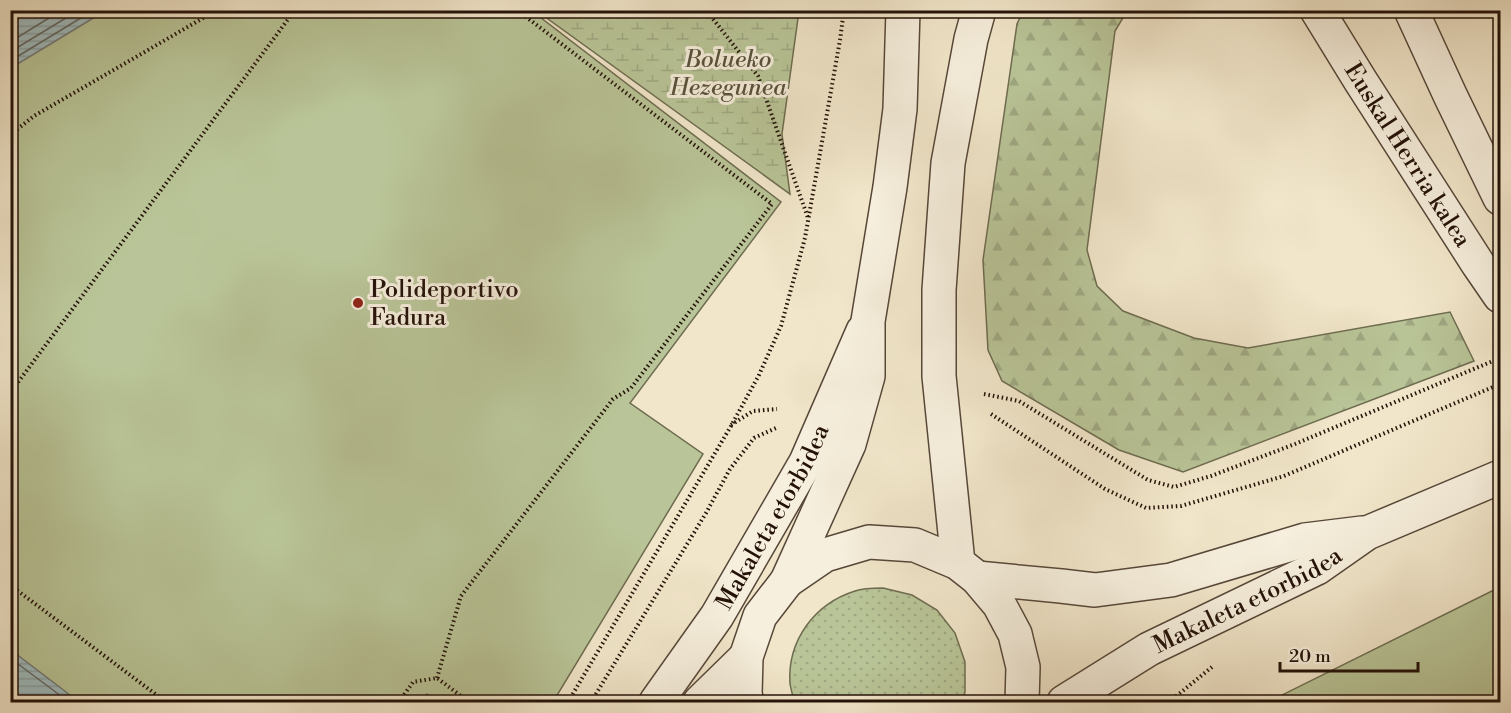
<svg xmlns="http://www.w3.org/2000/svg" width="1511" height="713" viewBox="0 0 1511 713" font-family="'Libre Bodoni',serif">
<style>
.grass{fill:#b9c598;stroke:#6e6c50;stroke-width:1.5}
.forest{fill:url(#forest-firs);stroke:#6e6c50;stroke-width:1.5}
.wetland{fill:url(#wetland-marsh);stroke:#6e6c50;stroke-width:1.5}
.garden{fill:url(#garden-dots);stroke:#6e6c50;stroke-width:1.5}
.water{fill:url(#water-rules);stroke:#6e7977;stroke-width:1.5}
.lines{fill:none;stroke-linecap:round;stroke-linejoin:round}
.shore{stroke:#626865;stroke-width:1.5}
.tertiary-casing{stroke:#574739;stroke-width:36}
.path{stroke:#241209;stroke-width:4;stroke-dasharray:1.5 3;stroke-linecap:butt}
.tertiary{stroke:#f6efdd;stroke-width:33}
.poi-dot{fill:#8f2418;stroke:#f6efdd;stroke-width:2}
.labels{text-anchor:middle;stroke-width:6;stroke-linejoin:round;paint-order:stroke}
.park-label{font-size:24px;font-style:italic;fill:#58513b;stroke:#f6efdd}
.street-label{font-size:24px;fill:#241209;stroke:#f6efdd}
.poi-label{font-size:24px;fill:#241209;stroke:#f6efdd;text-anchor:start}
</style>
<defs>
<pattern id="forest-firs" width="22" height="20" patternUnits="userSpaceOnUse" patternTransform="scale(1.5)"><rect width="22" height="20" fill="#b9c598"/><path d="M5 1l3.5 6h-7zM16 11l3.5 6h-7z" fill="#9fa882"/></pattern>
<pattern id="wetland-marsh" width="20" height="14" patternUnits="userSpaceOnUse" patternTransform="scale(1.5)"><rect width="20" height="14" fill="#b9c598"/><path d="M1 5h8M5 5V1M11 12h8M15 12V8" fill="none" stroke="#9fa882"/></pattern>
<pattern id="garden-dots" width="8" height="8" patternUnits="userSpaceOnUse" patternTransform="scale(1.5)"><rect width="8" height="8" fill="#b9c598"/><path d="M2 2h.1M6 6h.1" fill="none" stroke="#9fa882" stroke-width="1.8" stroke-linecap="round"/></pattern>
<pattern id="water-rules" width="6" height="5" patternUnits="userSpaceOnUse" patternTransform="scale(1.5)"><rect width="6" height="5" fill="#9fbdc1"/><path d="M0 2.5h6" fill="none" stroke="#89a1a4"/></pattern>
</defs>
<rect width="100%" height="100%" fill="#f1e6ca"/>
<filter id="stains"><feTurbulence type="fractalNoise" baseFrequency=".00333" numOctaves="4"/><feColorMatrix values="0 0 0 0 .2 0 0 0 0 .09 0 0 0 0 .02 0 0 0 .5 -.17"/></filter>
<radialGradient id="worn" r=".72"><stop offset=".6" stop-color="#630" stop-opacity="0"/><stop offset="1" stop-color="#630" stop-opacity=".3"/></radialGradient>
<!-- grass -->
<g class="grass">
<path d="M11 11H532L781 202 630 403 703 454 553 702H437L427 694 419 702H11Z"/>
<path d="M1500 587V702H1268Z"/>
</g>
<!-- forest -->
<path class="forest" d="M1127 11 1115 31 1087 250 1097 286 1123 311 1194 338 1248 348 1450 312 1474 361 1183 472 1119 450 1002 381 988 350 983 260 1017 24 1023 11Z"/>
<!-- wetland -->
<path class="wetland" d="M537 11H799L782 134 790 194Z"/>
<!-- garden -->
<path class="garden" d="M883 588 912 595 937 610 955 633 965 662V692L961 702H795C793 697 791 690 790 684 787 641 814 604 855 591 863 588 874 588 883 588Z"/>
<!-- water -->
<g class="water">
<path d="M11 10H105V11L11 68Z"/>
<path d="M11 650 79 702H11Z"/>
</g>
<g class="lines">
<!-- shore -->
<g class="shore">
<path d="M10 42 62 10"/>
<path d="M10 52 79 10"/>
<path d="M10 61 94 10"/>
<path d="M10 658 69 702"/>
</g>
<defs>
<g id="tertiary">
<path id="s1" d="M1317 10 1360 80 1478 264 1500 296"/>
<path d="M1411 10 1450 95 1500 198"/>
<path d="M958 563 939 376V290L948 163 971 39 979 10"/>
<path d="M977 578 1061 586 1095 590 1171 580 1305 540 1362 533"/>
<path d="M787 581 849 444 868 376V321L890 187 900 109 903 10"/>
<path id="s2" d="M656 702 717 616 806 462 863 331"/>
<path d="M700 702 746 657"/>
<path d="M747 702 745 694 746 657 760 616 787 581 825 555 869 542 915 545 958 563 977 578 999 604 1015 634 1023 667 1022 702"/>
<path id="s3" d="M1064 702 1149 649 1317 568 1367 533 1500 477"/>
</g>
</defs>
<!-- tertiary casing -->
<use href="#tertiary" class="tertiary-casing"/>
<!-- path -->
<g class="path">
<path d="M703 10 713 19 758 76 808 218"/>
<path d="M10 135 34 116 217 10"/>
<path d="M10 393 295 10"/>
<path d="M984 394 1019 401 1148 480 1174 487 1211 476 1295 444 1500 358"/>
<path d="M991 414 1105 489 1146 508 1181 506 1284 476 1500 384"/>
<path d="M731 425 753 411 777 409"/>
<path d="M10 585 166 702"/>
<path d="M437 678 461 596 613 399 631 388 772 204 517 10"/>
<path d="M399 702 413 682 437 678 469 702"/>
<path d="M568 702 731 426 759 375 781 326 805 238 840 40 844 10"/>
<path d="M591 702 706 513 730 469 754 438 776 428"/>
<path d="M1169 702 1212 667"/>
</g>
<!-- tertiary -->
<use href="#tertiary" class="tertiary"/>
</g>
<!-- markers -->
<circle class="poi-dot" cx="358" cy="303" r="6"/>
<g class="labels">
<!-- park labels -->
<g class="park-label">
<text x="728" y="67">Bolueko<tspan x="728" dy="28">Hezegunea</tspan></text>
</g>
<!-- street labels -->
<g class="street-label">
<text dy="8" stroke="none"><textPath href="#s1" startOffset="171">Euskal Herria kalea</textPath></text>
<text dy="8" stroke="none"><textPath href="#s2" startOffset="219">Makaleta etorbidea</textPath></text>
<text dy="8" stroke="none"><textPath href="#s3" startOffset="210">Makaleta etorbidea</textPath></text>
</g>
<!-- poi labels -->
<g class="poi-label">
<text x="370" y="297">Polideportivo<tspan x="370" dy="28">Fadura</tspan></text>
</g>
</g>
<!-- margin -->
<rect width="1511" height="713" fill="none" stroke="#f1e6ca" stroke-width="36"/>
<rect x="12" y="12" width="1487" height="689" fill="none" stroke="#241209" stroke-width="3"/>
<rect x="18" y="18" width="1475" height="677" fill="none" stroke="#241209" stroke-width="1.5"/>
<!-- scale -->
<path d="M1280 662v9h138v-9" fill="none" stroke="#241209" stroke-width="3"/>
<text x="1289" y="662" font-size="18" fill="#241209" stroke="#f6efdd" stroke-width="4.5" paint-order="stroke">20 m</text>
<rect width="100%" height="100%" filter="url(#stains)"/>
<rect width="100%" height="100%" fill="url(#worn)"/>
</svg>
